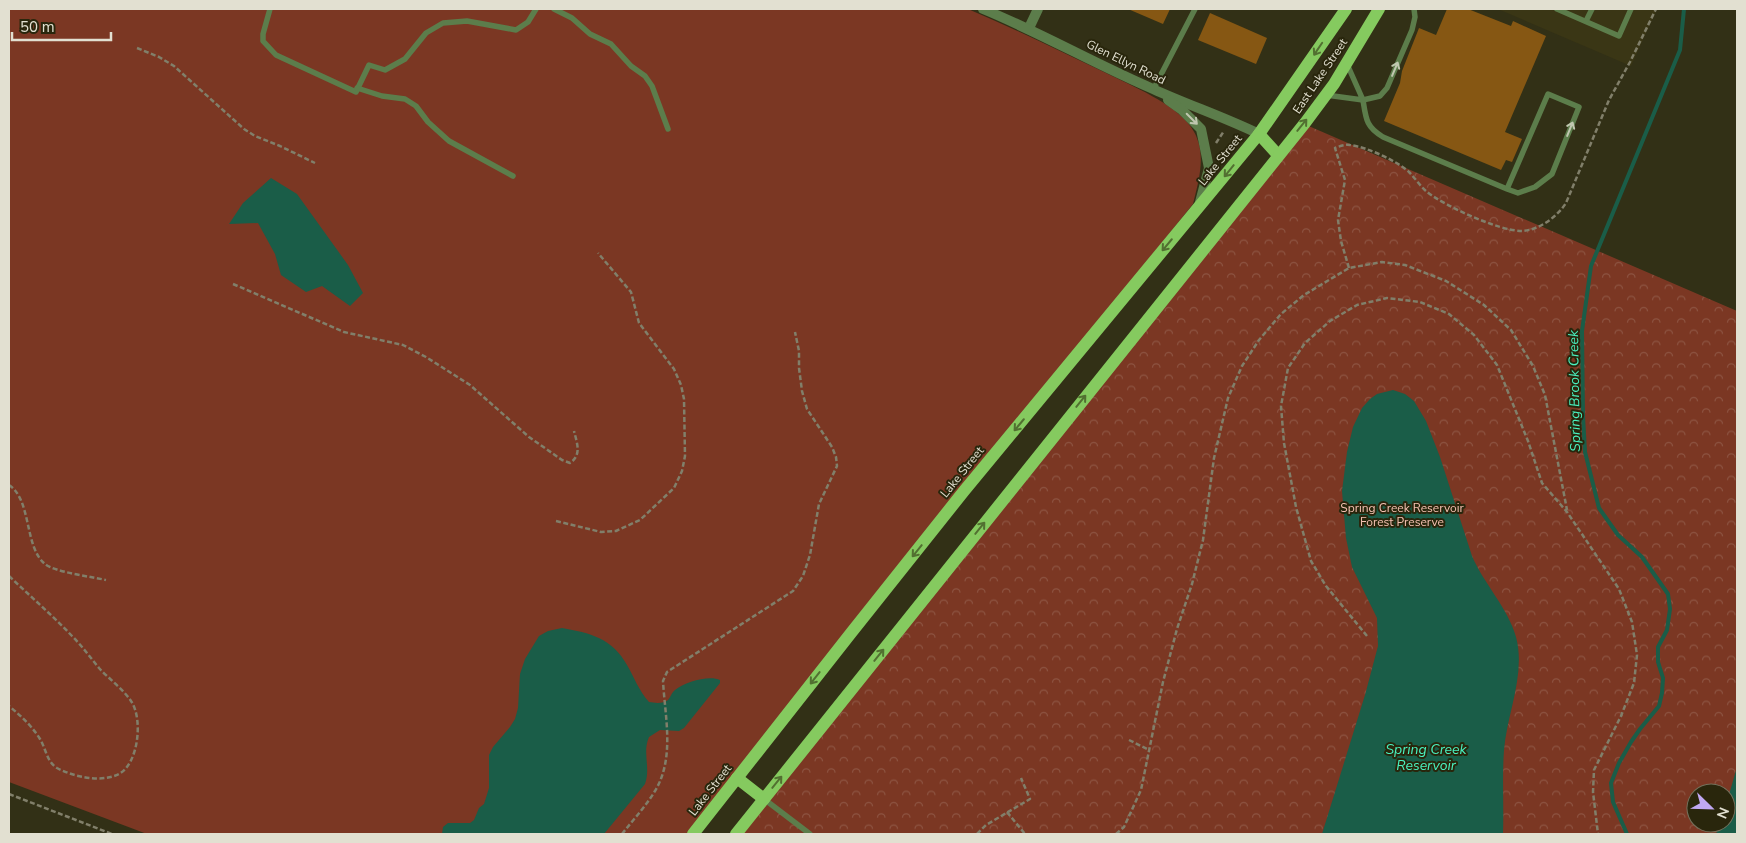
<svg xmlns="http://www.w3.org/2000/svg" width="1746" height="843" viewBox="0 0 1746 843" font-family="'Nunito Sans',sans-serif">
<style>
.built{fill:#3a3615}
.grass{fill:#7b3723}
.park{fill:url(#park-crowns);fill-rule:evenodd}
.water{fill:#1a5d48}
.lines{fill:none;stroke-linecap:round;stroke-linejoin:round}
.stream{stroke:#1a5d48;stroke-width:4}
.building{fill:#865713}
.path{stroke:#817f6a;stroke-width:2.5;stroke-dasharray:5 2.5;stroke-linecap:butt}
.service{stroke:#5c7d4b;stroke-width:5.5}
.minor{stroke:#5c7d4b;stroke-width:10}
.tertiary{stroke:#5c7d4b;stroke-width:10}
.primary{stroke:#85ca5f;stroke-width:12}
.oneway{stroke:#527031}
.oneway2{stroke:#c0c7b0}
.labels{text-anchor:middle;stroke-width:4;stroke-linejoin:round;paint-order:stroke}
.street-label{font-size:12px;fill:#e2e0d1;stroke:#29260c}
.park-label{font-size:12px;fill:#f5c2b3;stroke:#29260c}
.water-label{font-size:14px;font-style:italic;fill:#49f2c0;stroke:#29260c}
</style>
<defs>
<pattern id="park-crowns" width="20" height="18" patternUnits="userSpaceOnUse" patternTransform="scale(1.25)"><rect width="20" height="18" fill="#7b3723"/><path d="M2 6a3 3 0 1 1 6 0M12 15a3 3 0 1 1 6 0" fill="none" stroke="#8d5442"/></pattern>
</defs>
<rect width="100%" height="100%" fill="#323016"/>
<!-- built -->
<path class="built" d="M1498 9H1657L1631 66Z"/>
<!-- grass -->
<path class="grass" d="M9 9H968C1015 29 1060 51 1106 73 1132 86 1174 103 1191 127 1208 151 1199 179 1193 204L733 775 689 834H147L9 782Z"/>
<!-- park -->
<path class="park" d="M1304 124 1737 311V834H738ZM1696 793H1726V823H1696Z"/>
<!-- water -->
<g class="water">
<path d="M271 178 297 194 348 265 363 293 350 306 322 286 306 292 281 275 275 254 258 223 229 224 243 203Z"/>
<path d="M1393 390 1405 394 1414 401 1426 421 1440 457 1472 556C1484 584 1508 608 1516 637 1526 674 1507 713 1504 750 1502 778 1504 806 1503 834H1322L1365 695 1378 646 1377 618 1352 567 1346 538 1342 491 1347 452 1353 427 1362 408 1370 399 1377 394Z"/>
<path d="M562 628C590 633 612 638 627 665 634 677 639 691 649 702 655 703 663 704 668 700 671 697 671 693 675 690 685 682 709 675 720 680V683L684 728 679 731 660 730 649 737C642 753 651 767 645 784L604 834H442L443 827 448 823H470L474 820 479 808 484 804 489 788V755L493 747 510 727 515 719 518 708 520 674 525 659 539 636 548 631Z"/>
<path d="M1737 767V834H1716L1720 823H1726V805Z"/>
</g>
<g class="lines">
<!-- stream -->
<path class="stream" d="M1627 834 1613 802 1611 783 1619 763 1631 742 1640 729 1659 706 1662 693 1663 678 1658 662V647L1667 630 1670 609 1668 594 1642 557 1618 535 1599 508 1585 452 1583 416 1582 331 1591 266 1680 50 1684 9"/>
</g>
<!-- building -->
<g class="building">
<path d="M1128 9H1170L1163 24Z"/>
<path d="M1447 9H1468L1511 26 1513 21 1546 36 1505 132 1522 139 1512 162 1506 160 1501 170 1384 121 1400 83 1402 71 1419 28 1436 35Z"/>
<path d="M1210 13 1267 38 1256 64 1198 40Z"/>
</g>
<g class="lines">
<!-- path -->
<g class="path">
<path d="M137 48 159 57 174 66 244 129 255 136 280 146 315 163"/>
<path d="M1216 143 1224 131"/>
<path d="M1349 268 1341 241 1338 220 1345 180 1335 148C1340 146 1346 144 1350 145 1367 147 1397 161 1409 172 1415 178 1420 186 1427 192 1445 206 1499 231 1522 231 1539 230 1557 217 1566 203L1609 100 1630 62 1656 9"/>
<path d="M233 284 344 332 403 345 426 357 470 385 529 437 562 460 570 463C582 455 577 443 574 431"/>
<path d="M9 485C32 500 24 547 45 564 54 572 93 577 106 580"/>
<path d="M556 521 601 532 616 531 640 520 674 488 682 471 685 456 684 399 681 385 674 369 639 323 631 292 598 253"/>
<path d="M9 576C30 596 52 615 72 636 82 646 90 657 99 668 108 678 123 689 131 701 143 718 139 763 119 774 101 783 74 777 57 768 47 762 46 749 40 739 32 726 21 716 9 706"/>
<path d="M1367 636 1326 586 1311 561 1296 507 1284 443 1281 406 1288 368 1305 343 1330 321 1357 305 1387 298 1420 302 1449 314 1474 335 1497 365 1528 441 1542 483 1567 512 1619 589 1632 622 1637 655 1634 683 1621 716 1594 770 1593 792 1598 834"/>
<path d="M1129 740 1149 750"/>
<path d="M9 794 112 834"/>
<path d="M1007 812 1025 834"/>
<path d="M622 834C633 820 646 806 655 791 675 758 665 717 663 681L667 672 793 591 803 576 810 555 819 504 837 466 836 457 832 447 807 409 802 391 799 368V351L795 332"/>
<path d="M977 834 986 825 1030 799 1021 778"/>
<path d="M1116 834 1124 827 1141 790 1163 682 1177 629 1192 584 1203 540 1214 458 1228 398 1242 366 1259 340 1281 314 1304 295 1349 268 1382 262 1405 265 1446 281 1484 305 1511 330 1533 366 1545 395 1567 510"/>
</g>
<!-- service -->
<g class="service">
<path d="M270 9 263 34V41L276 55 356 92 369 65 385 70 405 59 426 33 443 23 467 21 516 30 528 22 536 9"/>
<path d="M554 9 572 18 590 34 611 44 631 66 645 76 652 86 668 129"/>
<path d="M1414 9 1415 17 1412 30 1387 88 1380 96 1363 100C1366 119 1366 127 1383 137L1507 189 1518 193 1535 187 1552 174 1579 107 1548 94 1507 189"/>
<path d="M1557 9 1619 36 1631 9"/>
<path d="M1586 21 1592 9"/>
<path d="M357 88 382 96 405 99 416 106 428 122 449 141 513 176"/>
<path d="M1153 90 1195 9"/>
<path d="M1326 95 1363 100 1347 64"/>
<path d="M764 799 810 834"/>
</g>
<!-- minor -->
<path class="minor" d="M1029 28 1038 9"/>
<!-- tertiary -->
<g class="tertiary">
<path d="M983 9C1041 33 1095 64 1153 89 1188 105 1224 117 1259 134"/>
<path d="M1168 100 1182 110 1201 129 1209 168 1199 206"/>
</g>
<!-- primary -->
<g class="primary">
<path d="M1259 134 1278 155"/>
<path d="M737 778 764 799"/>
<path d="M693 834 851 633 964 491 1259 134 1346 9"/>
<path d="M736 834 1305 123 1334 84 1379 9"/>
</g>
</g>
<!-- one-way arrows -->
<defs><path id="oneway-shaft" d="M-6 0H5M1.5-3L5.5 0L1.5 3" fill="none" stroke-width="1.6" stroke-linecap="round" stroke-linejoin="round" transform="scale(1.25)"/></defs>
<g class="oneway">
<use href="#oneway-shaft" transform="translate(1318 49) rotate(124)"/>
<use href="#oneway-shaft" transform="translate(1302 125) rotate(-51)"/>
<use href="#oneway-shaft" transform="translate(1229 171) rotate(129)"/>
<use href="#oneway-shaft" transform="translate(1167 245) rotate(130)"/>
<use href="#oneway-shaft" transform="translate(1081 401) rotate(-51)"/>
<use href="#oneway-shaft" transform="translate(1019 425) rotate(130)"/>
<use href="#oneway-shaft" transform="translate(980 528) rotate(-51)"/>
<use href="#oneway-shaft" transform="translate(917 551) rotate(129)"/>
<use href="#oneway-shaft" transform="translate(879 655) rotate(-51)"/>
<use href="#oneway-shaft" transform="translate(815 678) rotate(128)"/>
<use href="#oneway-shaft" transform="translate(777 782) rotate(-51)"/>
</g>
<g class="oneway2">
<use href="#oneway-shaft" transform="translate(1395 69) rotate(-67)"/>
<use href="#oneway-shaft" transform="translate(1192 119) rotate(45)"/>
<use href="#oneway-shaft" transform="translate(1570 129) rotate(-68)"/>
</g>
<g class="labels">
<!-- street labels -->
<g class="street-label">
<text transform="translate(1126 62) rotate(26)" y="4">Glen Ellyn Road</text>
<text transform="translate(1320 76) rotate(-56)" y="4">East Lake Street</text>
<text transform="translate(1220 160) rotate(-51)" y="4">Lake Street</text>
<text transform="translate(962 472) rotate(-51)" y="4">Lake Street</text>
<text transform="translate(710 790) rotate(-52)" y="4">Lake Street</text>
</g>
<!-- park labels -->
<g class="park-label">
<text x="1402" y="512">Spring Creek Reservoir<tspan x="1402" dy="14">Forest Preserve</tspan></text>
</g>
<!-- water labels -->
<g class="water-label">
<text transform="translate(1574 391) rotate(-91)" y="5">Spring Brook Creek</text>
<text x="1426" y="754">Spring Creek<tspan x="1426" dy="16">Reservoir</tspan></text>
</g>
</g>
<!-- border -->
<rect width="1746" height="843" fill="none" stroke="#e2e0d1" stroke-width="20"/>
<!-- north arrow -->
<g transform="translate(1711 808) rotate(113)"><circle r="24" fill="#29260c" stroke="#73705b"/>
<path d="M0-4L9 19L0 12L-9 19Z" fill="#c0a8f3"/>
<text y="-8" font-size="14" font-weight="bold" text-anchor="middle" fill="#e2e0d1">N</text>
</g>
<!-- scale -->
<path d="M12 32v8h99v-8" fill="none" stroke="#e2e0d1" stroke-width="2.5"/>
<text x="20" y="32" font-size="15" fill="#e2e0d1" stroke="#29260c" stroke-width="4" paint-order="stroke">50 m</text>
</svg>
